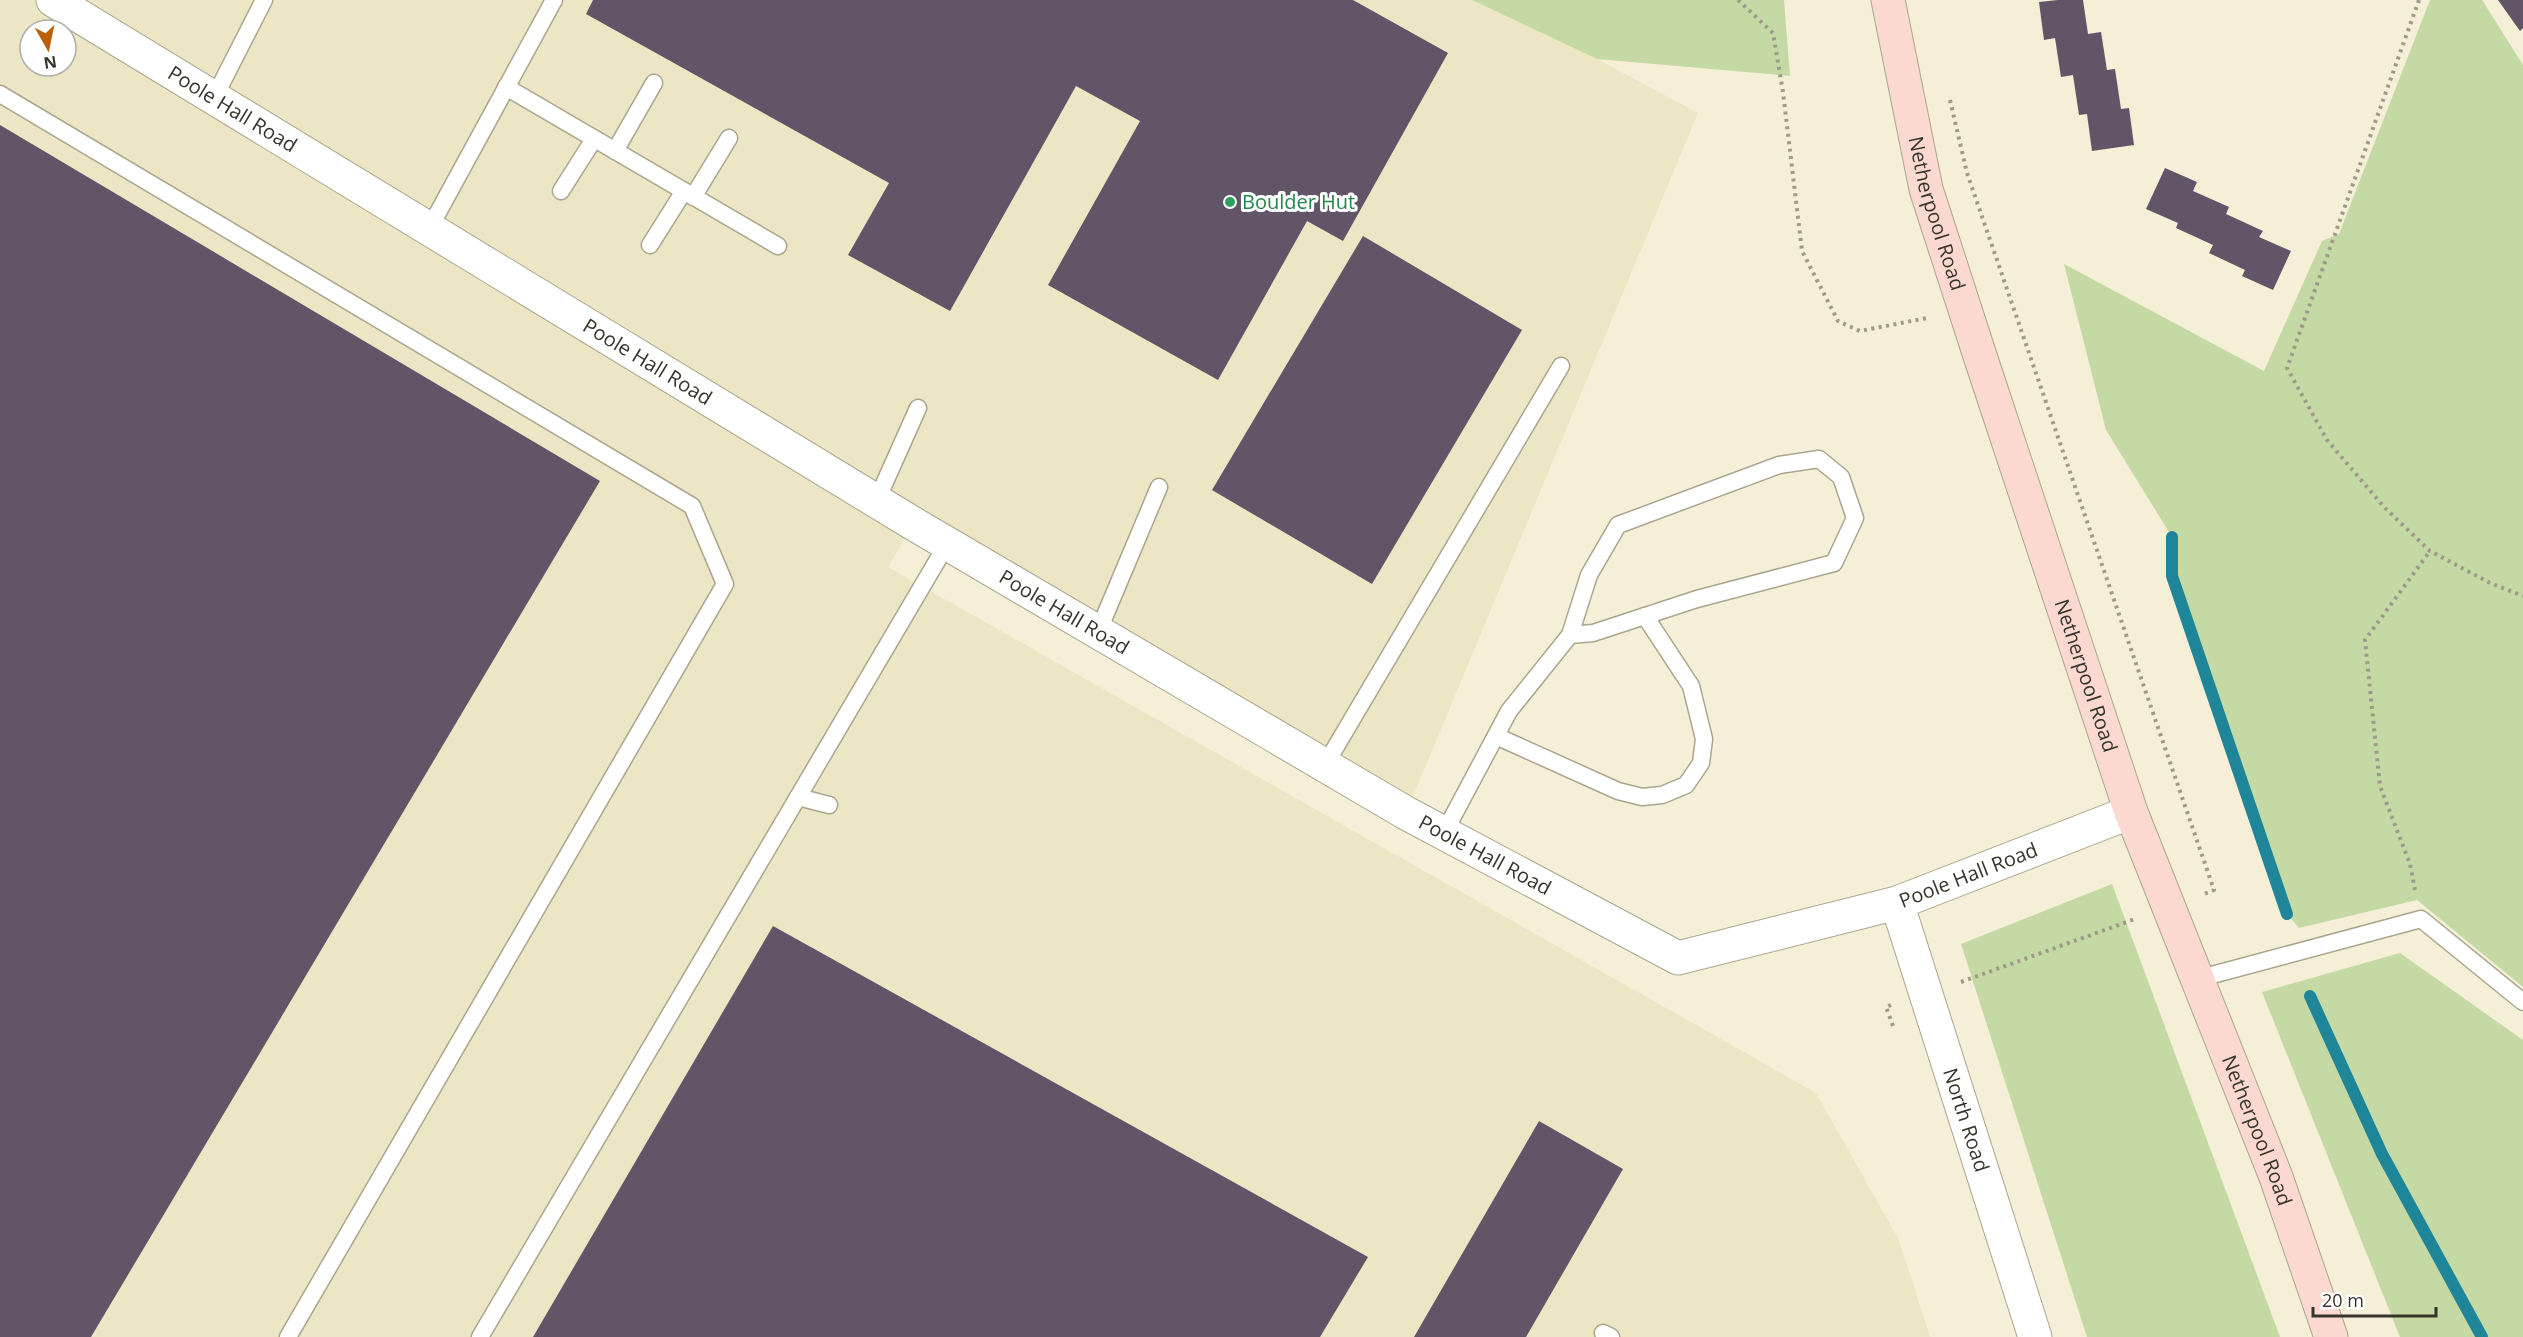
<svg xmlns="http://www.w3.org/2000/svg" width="2523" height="1337" viewBox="0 0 2523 1337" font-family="'Open Sans',sans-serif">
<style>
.built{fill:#ece6c5;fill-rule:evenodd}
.green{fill:#c5d9a4}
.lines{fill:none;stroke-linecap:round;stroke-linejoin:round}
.stream{stroke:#1f869a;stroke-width:12}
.building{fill:#625568}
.service-casing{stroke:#aaa68e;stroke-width:19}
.minor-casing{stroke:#aaa68e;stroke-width:35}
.tertiary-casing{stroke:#aaa68e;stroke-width:35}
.secondary-casing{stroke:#aaa68e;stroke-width:35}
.path{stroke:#9f9b89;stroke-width:4;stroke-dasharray:3 4.5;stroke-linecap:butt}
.service{stroke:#fff;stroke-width:16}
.minor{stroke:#fff;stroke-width:33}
.tertiary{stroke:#fff;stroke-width:33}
.secondary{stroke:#fbd9d0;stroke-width:33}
.leisure-dot{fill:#2e9e5b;stroke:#fff;stroke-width:2}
.labels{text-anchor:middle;stroke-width:6;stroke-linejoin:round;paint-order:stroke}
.street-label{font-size:20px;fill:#37352b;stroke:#fff}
.leisure-label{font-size:20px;fill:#27864d;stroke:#fff;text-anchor:start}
</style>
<rect width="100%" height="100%" fill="#f4efd6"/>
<!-- built -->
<path class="built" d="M0 0H1472L1597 59 1698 113 1406 813 913 525 888 567 1816 1093 1899 1240 1930 1337H0ZM30 30H66V66H30Z"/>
<!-- green -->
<g class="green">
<path d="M1472 0H1784L1790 76 1597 59Z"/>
<path d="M2430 0H2482L2523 65V987L2417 900 2299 928 2287 914 2172 576V537L2106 430 2064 264 2264 371 2322 241 2339 234Z"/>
<path d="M2112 884 2280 1337H2087L1961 944Z"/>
<path d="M2400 953 2523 1040V1337H2400L2262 992Z"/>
</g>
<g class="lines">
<!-- stream -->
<g class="stream">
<path d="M2172 537V576L2287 914"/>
<path d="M2310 996 2382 1154 2482 1337"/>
</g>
</g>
<!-- building -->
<g class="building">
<path d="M593 0H1353L1448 53 1343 241 1307 221 1218 380 1048 285 1140 121 1076 86 950 311 848 255 889 183 586 14Z"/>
<path d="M2058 0H2083L2088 34 2101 32 2107 70 2115 69 2121 109 2129 108 2134 145 2092 151 2087 114 2079 115 2073 75 2061 77 2055 38 2044 40 2039 2Z"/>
<path d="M2498 0H2523V28L2520 31Z"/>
<path d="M0 125 600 481 91 1337H0Z"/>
<path d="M2165 168 2197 182 2193 191 2229 207 2226 214 2263 231 2259 237 2291 251 2273 290 2242 276 2245 270 2209 253 2213 245 2176 228 2178 223 2146 209Z"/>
<path d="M1363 236 1522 330 1372 584 1212 490Z"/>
<path d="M773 926 1368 1257 1320 1337H533Z"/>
<path d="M1539 1121 1623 1169 1526 1337H1414Z"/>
</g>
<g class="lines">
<defs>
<g id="service">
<path d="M506 87 778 246"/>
<path d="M0 94 692 506 725 584 288 1337"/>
<path d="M214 98 264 0"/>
<path d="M615 151 654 83"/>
<path d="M561 191 594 139"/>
<path d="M693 197 729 138"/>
<path d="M429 229 554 0"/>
<path d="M650 245 684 191"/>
<path d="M876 502 918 408"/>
<path d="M1098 632 1159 487"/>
<path d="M1496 736 1618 791 1642 797 1662 795 1686 785 1701 763 1704 739 1691 686 1645 616"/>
<path d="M1325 765 1561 366"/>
<path d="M798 797 829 805"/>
<path d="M1444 833 1509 711 1570 635 1589 575 1618 525 1779 465 1819 459 1841 477 1855 518 1834 563 1697 599 1593 633 1570 635"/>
<path d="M2197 979 2421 919 2523 1002"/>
<path d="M1603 1333 1611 1337"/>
<path d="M480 1337 947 544"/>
</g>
<g id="minor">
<path id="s1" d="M53 0 914 524 1406 813 1678 958 1897 903"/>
</g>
<g id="tertiary">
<path id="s2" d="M2035 1337 1897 903 2131 812"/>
</g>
<g id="secondary">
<path id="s3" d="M1888 0 1926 189 1981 359 2131 812 2276 1177 2331 1337"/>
</g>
</defs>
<!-- service casing -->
<use href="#service" class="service-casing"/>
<!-- minor casing -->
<use href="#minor" class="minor-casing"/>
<!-- tertiary casing -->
<use href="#tertiary" class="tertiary-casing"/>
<!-- secondary casing -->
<use href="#secondary" class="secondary-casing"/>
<!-- path -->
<g class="path">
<path d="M1738 0 1773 33 1783 92 1802 251 1838 321 1860 331 1927 318"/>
<path d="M2419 0 2287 368 2327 440 2384 507 2430 551 2490 583 2523 596"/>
<path d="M1950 100 1967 173 2214 890 2204 894"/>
<path d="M2415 890 2410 864 2380 786 2365 640 2430 551"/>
<path d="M1961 982 2135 919"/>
<path d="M1891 1005 1886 1007 1893 1026"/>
</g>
<!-- service -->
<use href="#service" class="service"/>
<!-- minor -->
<use href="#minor" class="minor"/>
<!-- tertiary -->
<use href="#tertiary" class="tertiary"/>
<!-- secondary -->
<use href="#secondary" class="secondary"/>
</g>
<!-- markers -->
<circle class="leisure-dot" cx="1230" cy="202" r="6"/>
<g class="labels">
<!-- street labels -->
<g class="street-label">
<text dy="7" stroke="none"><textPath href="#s1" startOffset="210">Poole Hall Road</textPath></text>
<text dy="7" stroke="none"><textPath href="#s3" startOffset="219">Netherpool Road</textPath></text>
<text dy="7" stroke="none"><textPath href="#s1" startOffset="696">Poole Hall Road</textPath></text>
<text dy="7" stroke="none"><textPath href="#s1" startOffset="1182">Poole Hall Road</textPath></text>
<text dy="7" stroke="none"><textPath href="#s3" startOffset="705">Netherpool Road</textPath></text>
<text dy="7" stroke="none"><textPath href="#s1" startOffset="1668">Poole Hall Road</textPath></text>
<text dy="7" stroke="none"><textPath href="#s2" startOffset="532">Poole Hall Road</textPath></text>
<text transform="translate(1966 1120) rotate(72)" y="7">North Road</text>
<text dy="7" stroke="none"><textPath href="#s3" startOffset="1191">Netherpool Road</textPath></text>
</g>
<!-- leisure labels -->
<g class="leisure-label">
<text x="1242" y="209">Boulder Hut</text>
</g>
</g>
<!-- north arrow -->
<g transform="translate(48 48) rotate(171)"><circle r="28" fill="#ffffff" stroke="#afaeaa" stroke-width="1.5"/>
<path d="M0-4.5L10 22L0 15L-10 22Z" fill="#bc6008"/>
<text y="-9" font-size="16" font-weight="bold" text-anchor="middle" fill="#37352b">N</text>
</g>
<!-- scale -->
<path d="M2313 1307v9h123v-9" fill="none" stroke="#37352b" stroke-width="3"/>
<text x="2322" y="1307" font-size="18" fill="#37352b" stroke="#ffffff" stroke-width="4.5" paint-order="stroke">20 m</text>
</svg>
